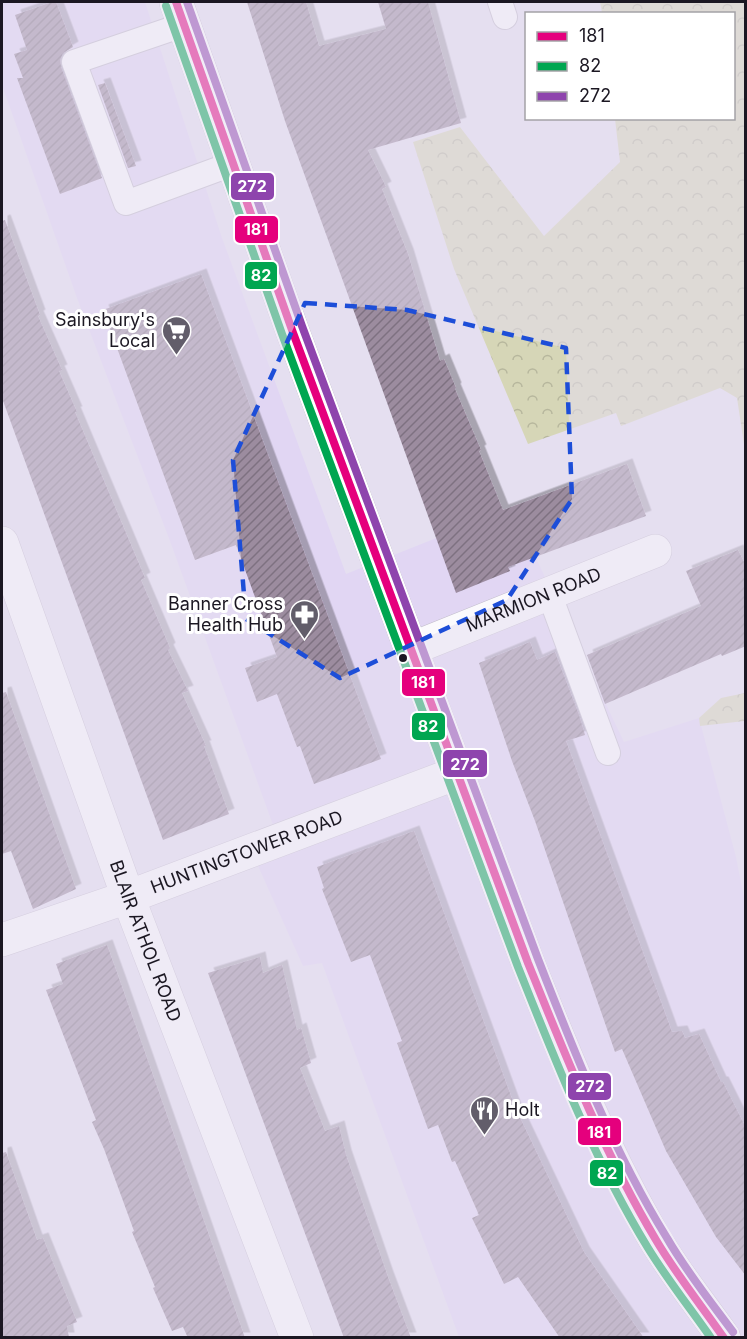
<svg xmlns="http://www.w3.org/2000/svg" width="747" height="1339" viewBox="0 0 747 1339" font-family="Inter,sans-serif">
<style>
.built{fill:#e1d6f3}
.forest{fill:url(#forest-crowns)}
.building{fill:url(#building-hatch);filter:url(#shadow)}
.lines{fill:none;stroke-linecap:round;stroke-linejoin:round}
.lane-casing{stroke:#c0bcc9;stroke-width:26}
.street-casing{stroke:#c0bcc9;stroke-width:34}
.primary-casing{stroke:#c0bcc9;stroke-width:34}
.lane{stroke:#fbfafd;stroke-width:24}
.street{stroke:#fbfafd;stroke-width:33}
.primary{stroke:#fbfafd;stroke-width:33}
.bus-1-casing{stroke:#fff;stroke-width:12}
.bus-2-casing{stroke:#fff;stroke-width:12}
.bus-3-casing{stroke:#fff;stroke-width:12}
.bus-1{stroke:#e5007d;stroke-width:8}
.bus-2{stroke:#00a651;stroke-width:8}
.bus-3{stroke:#8e44ad;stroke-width:8}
.marked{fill:none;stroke:#1d4ed8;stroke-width:4.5;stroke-dasharray:12 8;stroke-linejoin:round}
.bus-dot{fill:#1b1722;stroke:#fff;stroke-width:2}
.labels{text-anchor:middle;stroke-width:6;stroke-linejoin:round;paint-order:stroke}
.poi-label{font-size:18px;fill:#1b1722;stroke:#fff;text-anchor:end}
.street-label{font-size:18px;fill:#1b1722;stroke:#fff}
.line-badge{stroke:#fff;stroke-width:2}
.badge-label{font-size:16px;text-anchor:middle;font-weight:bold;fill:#fff}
</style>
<defs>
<pattern id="forest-crowns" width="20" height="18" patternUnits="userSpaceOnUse" patternTransform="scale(1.5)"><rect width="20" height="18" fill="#d6d6b7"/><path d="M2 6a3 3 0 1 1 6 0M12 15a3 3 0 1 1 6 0" fill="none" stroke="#b7b79d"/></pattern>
<pattern id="building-hatch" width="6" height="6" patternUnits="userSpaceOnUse" patternTransform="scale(1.5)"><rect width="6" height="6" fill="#9c8c9f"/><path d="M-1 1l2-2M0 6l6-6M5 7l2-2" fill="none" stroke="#7e7181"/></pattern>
<filter id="shadow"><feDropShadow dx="5.5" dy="-5.5" stdDeviation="0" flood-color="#0004"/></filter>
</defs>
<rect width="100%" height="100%" fill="#e5dff0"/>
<!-- built -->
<path class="built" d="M2 2H145L222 238 346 574 512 508 624 742 699 718 736 857 745 903V1337H459L322 963 303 966 254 857 281 847 170 541 77 298 2 85Z"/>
<!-- forest -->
<g class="forest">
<path d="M600 2H745V451L737 398 720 388 621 426 616 413 528 444 454 269 413 142 460 127 544 236 620 162 615 119 734 118V14L602 13Z"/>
<path d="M745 693V721L700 726 699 718 721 698Z"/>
</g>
<!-- building -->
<g class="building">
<path d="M52 2H56L73 47 63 53 60 60 61 67 102 178 60 194 17 78H23L14 54 27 50 15 15Z"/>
<path d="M247 2H306L319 46 386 29 378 2H428L461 123 368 150 386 187 382 189 408 254 440 361 444 359 456 388 455 389 481 450 479 451 503 510 627 464 646 516 508 567 510 571 456 593 285 121Z"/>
<path d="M105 83 136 166 128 168 98 85Z"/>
<path d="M5 220 40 315 38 316 62 370 59 371 77 412H75L145 578 141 580 170 648 168 650 188 691 182 693 206 746H204L229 814 163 840 2 398V221Z"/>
<path d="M201 274 381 759 314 784 300 746 297 747 277 694 257 702 245 668 277 657 236 545 195 560 103 310Z"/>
<path d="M738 550 746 566V646L722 656 721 654 605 704 587 655 701 606 686 571Z"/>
<path d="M530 642 537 660 555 652 579 715 585 735 566 741 672 1032 682 1031 685 1038 699 1034 721 1082H723L746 1128V1276L716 1237 666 1151 622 1049 615 1052 535 821 512 761 479 663Z"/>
<path d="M6 692 76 889 33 909 11 851 2 854V693Z"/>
<path d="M414 831 515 1107 584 1252 644 1338H560L518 1277 504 1284 472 1218 479 1215 455 1161 452 1162 438 1125 428 1129 397 1043 402 1041 370 955 351 962 322 889 324 888 317 867Z"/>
<path d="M107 945 120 981 245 1338H188L183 1327 172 1331 153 1288 155 1287 132 1232 134 1231 104 1149 92 1122 96 1120 46 990 63 984 56 964Z"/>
<path d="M260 957 263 973 282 965 297 1030 301 1028 311 1063 300 1068 325 1131 339 1126 346 1155 388 1277 411 1338H344L208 973Z"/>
<path d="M6 1152 37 1240 43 1238 77 1322 67 1326 69 1338H2V1153Z"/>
</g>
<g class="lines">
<defs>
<g id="lane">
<path d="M500 2 505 17"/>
<path d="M183 25 74 62 126 203 232 164"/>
<path d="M549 593 608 753"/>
</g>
<g id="street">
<path id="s1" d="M2 543 128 897 297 1338"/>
<path id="s2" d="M411 649 655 551"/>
<path id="s3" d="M2 940 128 897 457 773"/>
</g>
<path id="primary" d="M176 2 292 330 528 963C564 1054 601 1144 649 1229 670 1267 699 1302 724 1338"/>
</defs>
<!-- lane casing -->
<use href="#lane" class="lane-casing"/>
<!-- street casing -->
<use href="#street" class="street-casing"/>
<!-- primary casing -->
<use href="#primary" class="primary-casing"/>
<!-- lane -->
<use href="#lane" class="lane"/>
<!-- street -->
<use href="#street" class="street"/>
<!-- primary -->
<use href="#primary" class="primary"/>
<defs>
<path id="bus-1" d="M176 2 292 330 528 963C566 1057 604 1153 656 1240 676 1274 701 1305 724 1338"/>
<path id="bus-2" d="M166 6 282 334 518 967C556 1062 594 1160 648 1248 667 1279 690 1308 711 1338"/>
<path id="bus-3" d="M187 2 302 326 538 959C575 1054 613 1151 667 1238 686 1271 710 1301 733 1332"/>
</defs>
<!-- bus-1 casing -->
<use href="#bus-1" class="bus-1-casing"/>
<!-- bus-2 casing -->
<use href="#bus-2" class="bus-2-casing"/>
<!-- bus-3 casing -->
<use href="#bus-3" class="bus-3-casing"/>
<!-- bus-1 -->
<use href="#bus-1" class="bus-1"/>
<!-- bus-2 -->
<use href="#bus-2" class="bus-2"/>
<!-- bus-3 -->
<use href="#bus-3" class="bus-3"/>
</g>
<!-- marked area -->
<path d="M0 0H747V1339H0ZM305 303 407 310 566 348 572 499 507 600 340 678 246 619 233 460Z" fill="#e5dff0" fill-opacity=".55" fill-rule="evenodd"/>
<path class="marked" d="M305 303 407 310 566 348 572 499 507 600 340 678 246 619 233 460Z"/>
<!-- icons -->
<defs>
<symbol id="supermarket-pin" viewBox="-11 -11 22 30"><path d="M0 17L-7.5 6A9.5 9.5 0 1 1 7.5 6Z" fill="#625d6a" stroke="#fff"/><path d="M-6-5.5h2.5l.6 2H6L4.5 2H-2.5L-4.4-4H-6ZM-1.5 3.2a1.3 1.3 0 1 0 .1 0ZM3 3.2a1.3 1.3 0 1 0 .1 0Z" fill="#fff"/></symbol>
<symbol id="pharmacy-pin" viewBox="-11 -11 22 30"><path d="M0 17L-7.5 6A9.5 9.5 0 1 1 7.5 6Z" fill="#625d6a" stroke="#fff"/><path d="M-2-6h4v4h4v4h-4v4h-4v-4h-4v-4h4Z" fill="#fff"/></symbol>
<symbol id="restaurant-pin" viewBox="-11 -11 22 30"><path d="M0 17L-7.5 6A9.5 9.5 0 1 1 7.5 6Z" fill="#625d6a" stroke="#fff"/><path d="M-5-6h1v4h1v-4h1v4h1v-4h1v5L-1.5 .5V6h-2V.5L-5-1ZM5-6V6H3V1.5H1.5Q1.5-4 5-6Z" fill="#fff"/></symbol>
</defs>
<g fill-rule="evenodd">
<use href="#supermarket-pin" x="160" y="314" width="33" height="45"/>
<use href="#pharmacy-pin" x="288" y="598" width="33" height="45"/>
<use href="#restaurant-pin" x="468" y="1094" width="33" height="45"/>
</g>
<!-- markers -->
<circle class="bus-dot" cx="403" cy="658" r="5"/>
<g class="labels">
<!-- poi labels -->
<g class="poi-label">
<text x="155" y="326">Sainsbury's<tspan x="155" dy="21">Local</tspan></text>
<text x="283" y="610">Banner Cross<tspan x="283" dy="21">Health Hub</tspan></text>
<text x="505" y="1116" text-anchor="start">Holt</text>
</g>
<!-- street labels -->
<g class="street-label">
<text dy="6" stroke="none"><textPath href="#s2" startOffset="132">MARMION ROAD</textPath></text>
<text dy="6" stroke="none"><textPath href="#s3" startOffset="260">HUNTINGTOWER ROAD</textPath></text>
<text dy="6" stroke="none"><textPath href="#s1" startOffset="423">BLAIR ATHOL ROAD</textPath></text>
</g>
</g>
<g class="line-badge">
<rect x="230" y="172" width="45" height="29" rx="6" fill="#8e44ad"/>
<rect x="234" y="215" width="45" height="29" rx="6" fill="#e5007d"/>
<rect x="244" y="261" width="34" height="29" rx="6" fill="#00a651"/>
<rect x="401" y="668" width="45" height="29" rx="6" fill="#e5007d"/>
<rect x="411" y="712" width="35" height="29" rx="6" fill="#00a651"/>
<rect x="442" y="749" width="46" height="29" rx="6" fill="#8e44ad"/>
<rect x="567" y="1072" width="45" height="29" rx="6" fill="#8e44ad"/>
<rect x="577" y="1117" width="45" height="29" rx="6" fill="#e5007d"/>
<rect x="589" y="1159" width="35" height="28" rx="6" fill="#00a651"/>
</g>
<g class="badge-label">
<text x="252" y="192">272</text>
<text x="256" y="235">181</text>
<text x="261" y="281">82</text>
<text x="423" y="688">181</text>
<text x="428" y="732">82</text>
<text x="465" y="770">272</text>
<text x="590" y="1092">272</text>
<text x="599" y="1138">181</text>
<text x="607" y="1179">82</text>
</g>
<!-- border -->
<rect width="747" height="1339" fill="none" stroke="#1b1722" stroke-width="6"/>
<!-- legend -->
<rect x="525" y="12" width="210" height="108" fill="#ffffff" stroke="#a4a2a7" stroke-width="1.5"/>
<rect x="537" y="32" width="30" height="9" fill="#e5007d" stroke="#a4a2a7" stroke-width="1.5"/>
<text x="579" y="42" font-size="18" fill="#1b1722">181</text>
<rect x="537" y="62" width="30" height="9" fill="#00a651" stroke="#a4a2a7" stroke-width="1.5"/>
<text x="579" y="72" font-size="18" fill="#1b1722">82</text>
<rect x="537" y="92" width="30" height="9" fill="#8e44ad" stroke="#a4a2a7" stroke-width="1.5"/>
<text x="579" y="102" font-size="18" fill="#1b1722">272</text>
</svg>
